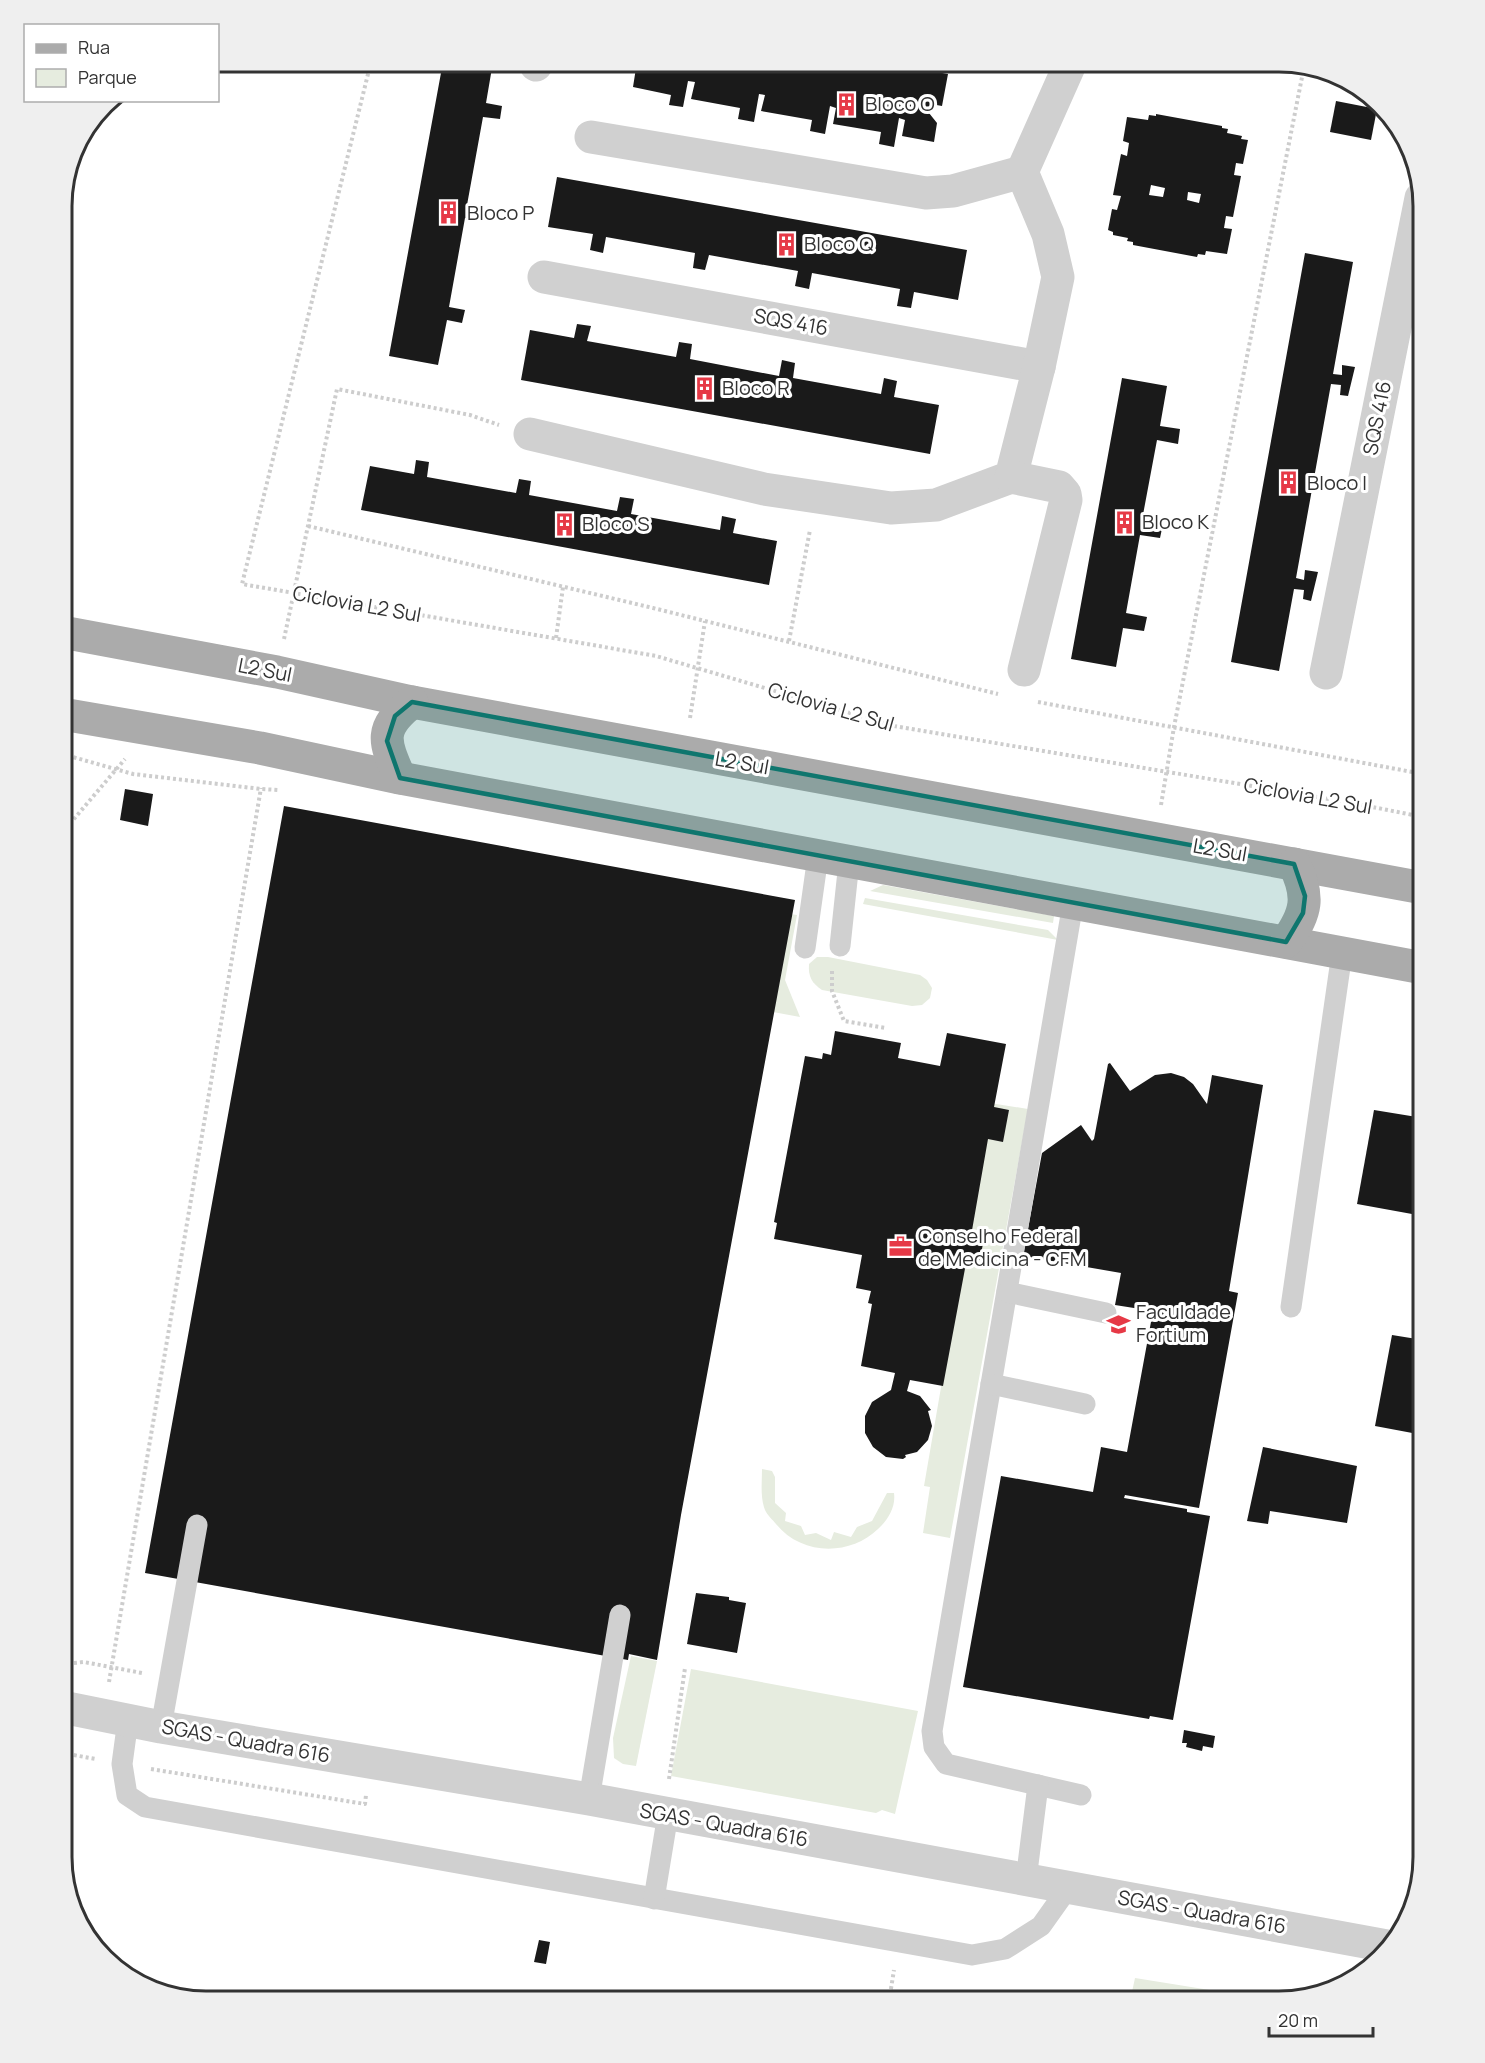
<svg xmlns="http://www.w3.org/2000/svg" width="1485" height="2063" viewBox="0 0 1485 2063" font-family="Manrope,sans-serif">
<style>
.green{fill:#e6ecdf}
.building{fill:#1a1a1a;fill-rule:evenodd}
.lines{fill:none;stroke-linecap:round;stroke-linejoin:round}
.path{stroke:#cdcdcd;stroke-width:4;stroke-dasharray:3 3;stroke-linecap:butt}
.service{stroke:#d0d0d0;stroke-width:21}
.minor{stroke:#d0d0d0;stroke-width:33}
.tertiary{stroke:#d0d0d0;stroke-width:33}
.primary{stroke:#ababab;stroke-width:33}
.marked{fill:#0f766e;fill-opacity:0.2;stroke:#0f766e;stroke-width:4.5;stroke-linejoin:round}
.labels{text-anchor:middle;stroke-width:6;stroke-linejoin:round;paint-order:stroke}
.poi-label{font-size:20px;fill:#333;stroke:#fff;text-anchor:start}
.street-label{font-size:20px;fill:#333;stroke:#fff}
.rim{fill:none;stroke:#333;stroke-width:3}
</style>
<rect width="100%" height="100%" fill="#fff"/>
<!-- green -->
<g class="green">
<path d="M883 885 1054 916 1053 923 870 891Z"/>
<path d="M865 898 1048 930 1058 940 863 904Z"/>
<path d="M790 914 797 915 785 980 800 1017 773 1012Z"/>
<path d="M817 957H828L920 975 927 980 932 988 930 998 922 1005 912 1006 822 990C812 983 808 977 809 964Z"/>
<path d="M990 1103 1028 1109 950 1538 923 1533 930 1487 924 1486Z"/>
<path d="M762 1469 772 1471 775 1477V1503L786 1513 785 1521 801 1526 805 1535 816 1533 831 1540 834 1532 851 1537 857 1527 872 1521 887 1493H894C896 1507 888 1520 878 1529 850 1556 802 1556 776 1524 773 1520 767 1515 765 1510 760 1497 762 1482 762 1469Z"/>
<path d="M631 1656 657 1661 636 1766 623 1764 614 1758 613 1738Z"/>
<path d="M691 1669 918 1711 895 1814 882 1810 876 1813 671 1776Z"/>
<path d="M1135 1978 1279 2001H1130Z"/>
</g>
<!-- building -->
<g class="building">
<path d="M443 62H493L486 103 502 106 500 119 483 117 467 205 483 208 481 221 465 218 449 307 465 310 462 323 447 320 438 365 389 356Z"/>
<path d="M646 62H879L948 74 942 106 931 104 929 113 937 123 934 142 902 136 905 120 899 118 894 147 879 144 881 132 833 124 836 108 830 106 825 134 810 131 812 120 761 111 765 95 759 94 754 122 738 119 740 108 691 99 695 82 688 81 683 107 669 105 671 95 633 87 636 68Z"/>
<path d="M1336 101 1377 109 1371 140 1330 132Z"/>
<path d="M1156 114 1222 126V128L1228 129 1227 133 1242 136 1241 139 1248 140 1243 164 1236 163 1234 175 1241 176 1233 217 1226 216 1224 228 1232 229 1227 254 1206 251 1205 255 1198 254 1197 257 1133 245V242L1127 241 1128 238 1113 235V232L1108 230 1112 209 1117 210 1121 196 1113 195 1121 154 1127 156 1129 143 1123 141 1127 117 1148 120 1149 115 1156 116ZM1151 185 1165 188 1163 197 1149 195ZM1188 192 1201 194 1199 203 1187 200Z"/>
<path d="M557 177 967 250 958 300 914 292 911 308 897 306 900 289 812 273 809 289 795 286 798 271 709 255 705 270 693 268 695 253 606 237 603 253 590 250 593 234 548 227Z"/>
<path d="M1305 253 1353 262 1333 374 1342 375V365L1355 367 1348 396 1340 395 1341 385 1331 384 1296 578 1304 580 1305 570 1318 572 1311 601 1303 599 1304 590 1294 589 1279 671 1231 662Z"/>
<path d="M577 324 591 326 587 341 676 357 679 342 692 344 690 359 779 376 782 360 795 363 793 378 881 394 884 378 897 381 894 397 939 405 930 454 521 380 530 330 574 338Z"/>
<path d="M1122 378 1167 386 1160 426 1180 429 1178 444 1157 440 1142 520 1163 524 1160 538 1140 535 1126 613 1147 617 1144 631 1123 628 1116 667 1071 659Z"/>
<path d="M416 460 429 462 427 477 516 493 519 479 531 481 529 495 617 511 620 497 634 499 631 514 720 530 722 516 736 519 733 533 777 541 769 585 361 510 370 466 414 474Z"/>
<path d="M1422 479H1423V539L1412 537Z"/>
<path d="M125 789 153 794 148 826 120 820Z"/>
<path d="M284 806 795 900 681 1515 657 1660 629 1654 628 1660 145 1573Z"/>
<path d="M835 1031 901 1043 898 1058 940 1066 947 1033 1006 1044 994 1107 1009 1110 1003 1142 988 1139 971 1236 984 1238 980 1260 967 1258 943 1386 910 1380 907 1391 920 1396 931 1410 928 1411 932 1426 928 1440 917 1452 905 1455 906 1457 903 1459 886 1457 873 1447 865 1433V1416L872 1402 891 1390 895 1373 861 1366 872 1304 868 1303 871 1291 856 1288 862 1255 774 1239 777 1223 774 1222 805 1056 822 1059 823 1053 831 1055Z"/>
<path d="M1110 1063 1130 1091 1155 1075 1171 1073 1184 1077 1193 1084 1207 1104 1212 1075 1263 1085 1229 1291 1238 1293 1199 1508 1125 1495 1124 1498 1187 1509V1512L1210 1516 1173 1720 1150 1716 1149 1719 963 1687 1001 1476 1093 1492 1101 1447 1127 1452 1153 1311 1115 1305 1121 1273 1023 1256 1042 1153 1081 1125 1092 1141 1094 1139 1108 1064Z"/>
<path d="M1374 1110 1423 1118V1216L1357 1204Z"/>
<path d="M1392 1335 1423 1340V1435L1375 1426Z"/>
<path d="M1263 1447 1357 1466 1347 1523 1270 1511 1268 1524 1247 1521Z"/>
<path d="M696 1593 729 1597V1600L746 1603 737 1653 687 1644Z"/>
<path d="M1184 1730 1215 1736 1213 1748 1203 1746 1202 1751 1186 1747 1187 1743H1182Z"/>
<path d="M1422 1818 1423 1857 1419 1872 1413 1871Z"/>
<path d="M539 1940 550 1942 546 1964 534 1962Z"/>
</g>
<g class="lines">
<!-- path -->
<g class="path">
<path d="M371 62 242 584 656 656 894 726 1347 802 1423 817"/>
<path d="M308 526 653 608 998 694"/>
<path d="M556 638 563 587"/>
<path d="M284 639 337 389 470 415 499 425"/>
<path d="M789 641 810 530"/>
<path d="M1038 702 1423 774"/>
<path d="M690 718 705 621"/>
<path d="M62 754 133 774 261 789 279 790"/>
<path d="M1161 805 1174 727 1304 67"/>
<path d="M62 833 125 759"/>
<path d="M832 971V991L844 1021 886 1028"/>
<path d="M62 1664 84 1662 142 1673"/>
<path d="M109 1682 261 788"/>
<path d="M62 1753 96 1759"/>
<path d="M151 1769 365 1804 366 1795"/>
<path d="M669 1779 685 1668"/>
<path d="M889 2001 894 1970"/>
</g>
<!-- service -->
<g class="service">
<path d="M1073 903 932 1731 934 1747 946 1764 1081 1795"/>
<path d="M840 946 849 862"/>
<path d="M805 948 818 856"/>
<path d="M1007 1292 1106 1313"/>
<path d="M1291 1307 1342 953"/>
<path d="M991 1384 1085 1404"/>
<path d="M128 1720 122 1764 127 1795 145 1807 972 1955 1005 1949 1041 1926 1068 1888"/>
<path d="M161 1727 197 1525"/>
<path d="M589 1799 620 1615"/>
<path d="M1026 1880 1038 1785"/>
<path d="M654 1899 668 1814"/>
</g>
<!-- minor -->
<g class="minor">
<path d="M536 65 537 62"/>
<path d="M591 137 926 193 953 191 1022 172"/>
<path d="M544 277 1039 367"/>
<path d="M530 434 764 489 891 508 936 505 1011 477 1039 367 1058 277 1048 234 1022 172 1071 62"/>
<path d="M1011 477 1059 487 1065 494 1066 500 1024 670"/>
<path d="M1326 673 1421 198"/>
</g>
<!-- tertiary -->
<path class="tertiary" d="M62 1707 161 1727 589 1799 1387 1946"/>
<!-- primary -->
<g class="primary">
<path d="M62 632 277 672 412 702 1423 888"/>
<path d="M62 714 260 748 400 778 1423 968"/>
<path d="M400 778C384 741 378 729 412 702"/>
<path d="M1286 942C1307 913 1310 896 1294 864"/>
</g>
</g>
<!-- marked area -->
<path class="marked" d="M412 702 1294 864 1305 896 1303 913 1286 942 400 778 387 741 395 716Z"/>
<!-- icons -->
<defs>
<symbol id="building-bare" viewBox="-9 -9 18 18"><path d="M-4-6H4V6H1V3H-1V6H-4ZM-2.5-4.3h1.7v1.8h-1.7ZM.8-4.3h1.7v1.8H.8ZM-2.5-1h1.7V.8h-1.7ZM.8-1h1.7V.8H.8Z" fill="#e63946" stroke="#fff" stroke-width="2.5" paint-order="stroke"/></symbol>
<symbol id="office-bare" viewBox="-9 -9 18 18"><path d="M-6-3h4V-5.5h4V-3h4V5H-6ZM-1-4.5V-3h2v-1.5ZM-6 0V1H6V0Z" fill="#e63946" stroke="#fff" stroke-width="2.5" paint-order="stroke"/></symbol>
<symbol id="university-bare" viewBox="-9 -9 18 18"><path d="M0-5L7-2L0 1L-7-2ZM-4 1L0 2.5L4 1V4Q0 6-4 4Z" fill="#e63946" stroke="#fff" stroke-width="2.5" paint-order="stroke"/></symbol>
</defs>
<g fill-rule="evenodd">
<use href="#building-bare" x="830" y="88" width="33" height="33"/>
<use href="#building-bare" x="432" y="196" width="33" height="33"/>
<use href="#building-bare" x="770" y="228" width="33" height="33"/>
<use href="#building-bare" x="688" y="372" width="33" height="33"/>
<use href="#building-bare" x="1272" y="466" width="33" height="33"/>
<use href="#building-bare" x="1108" y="506" width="33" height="33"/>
<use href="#building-bare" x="548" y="508" width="33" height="33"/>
<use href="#office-bare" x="884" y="1230" width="33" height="33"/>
<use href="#university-bare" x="1102" y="1308" width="33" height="33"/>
</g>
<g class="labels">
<!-- poi labels -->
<g class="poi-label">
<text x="865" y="111">Bloco O</text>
<text x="467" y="220">Bloco P</text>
<text x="804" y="251">Bloco Q</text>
<text x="722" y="395">Bloco R</text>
<text x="1307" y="490">Bloco I</text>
<text x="1142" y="529">Bloco K</text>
<text x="582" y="531">Bloco S</text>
<text x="918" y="1243">Conselho Federal<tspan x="918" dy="23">de Medicina - CFM</tspan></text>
<text x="1136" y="1319">Faculdade<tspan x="1136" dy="23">Fortium</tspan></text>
</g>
<!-- street labels -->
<g class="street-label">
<text transform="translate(791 322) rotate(10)" y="7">SQS 416</text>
<text transform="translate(1377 418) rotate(-79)" y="7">SQS 416</text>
<text transform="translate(357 604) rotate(10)" y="7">Ciclovia L2 Sul</text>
<text transform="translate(265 670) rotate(11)" y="7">L2 Sul</text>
<text transform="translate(831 707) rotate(16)" y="7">Ciclovia L2 Sul</text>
<text transform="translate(742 763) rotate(10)" y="7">L2 Sul</text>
<text transform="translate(1308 796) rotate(10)" y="7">Ciclovia L2 Sul</text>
<text transform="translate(1220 850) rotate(10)" y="7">L2 Sul</text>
<text transform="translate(246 1741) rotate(10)" y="7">SGAS - Quadra 616</text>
<text transform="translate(724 1825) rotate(10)" y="7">SGAS - Quadra 616</text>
<text transform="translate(1202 1912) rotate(10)" y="7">SGAS - Quadra 616</text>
</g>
</g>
<!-- crop -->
<path d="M0 0H1485V2063H0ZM206 72H1279A134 134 0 0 1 1413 206V1857A134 134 0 0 1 1279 1991H206A134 134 0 0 1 72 1857V206A134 134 0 0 1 206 72Z" fill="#efefef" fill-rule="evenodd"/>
<path class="rim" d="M206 72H1279A134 134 0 0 1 1413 206V1857A134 134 0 0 1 1279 1991H206A134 134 0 0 1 72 1857V206A134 134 0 0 1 206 72Z"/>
<!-- legend -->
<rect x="24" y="24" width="195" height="78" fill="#ffffff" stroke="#adadad" stroke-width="1.5"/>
<rect x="36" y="44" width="30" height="9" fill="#ababab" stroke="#adadad" stroke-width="1.5"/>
<text x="78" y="54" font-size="18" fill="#333333">Rua</text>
<rect x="36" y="69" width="30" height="18" fill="#e6ecdf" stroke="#adadad" stroke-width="1.5"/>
<text x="78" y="84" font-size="18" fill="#333333">Parque</text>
<!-- scale -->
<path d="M1269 2027v9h104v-9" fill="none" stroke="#333333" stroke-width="3"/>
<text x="1278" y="2027" font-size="18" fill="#333333" stroke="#ffffff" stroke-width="4.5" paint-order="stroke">20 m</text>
</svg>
